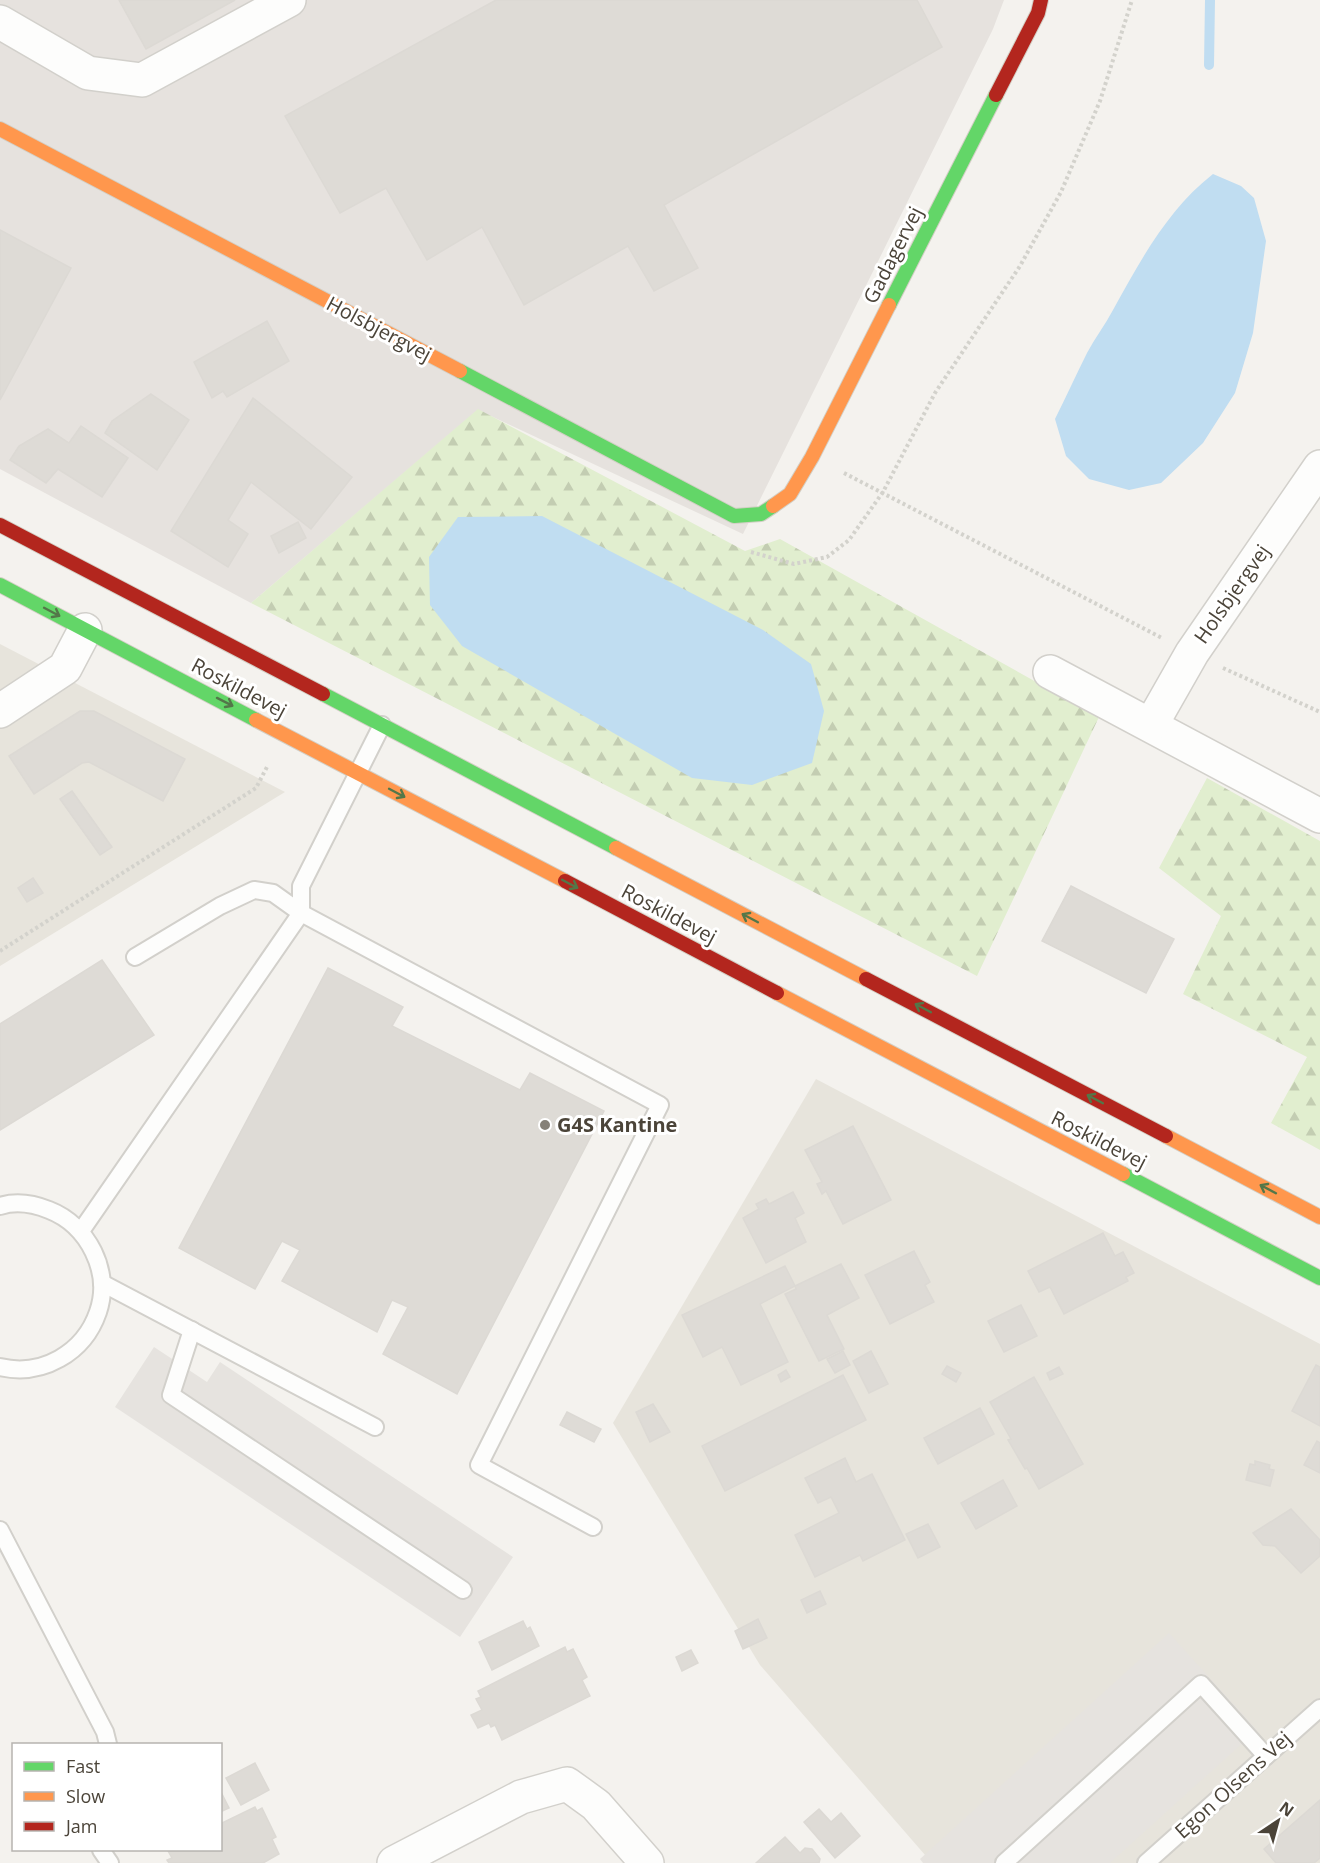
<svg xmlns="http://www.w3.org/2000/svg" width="1320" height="1863" viewBox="0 0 1320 1863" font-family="'Open Sans',sans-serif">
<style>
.residential{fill:#e7e4dc}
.industrial{fill:#e6e2de}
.forest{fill:url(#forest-firs)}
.parking{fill:#e6e3df}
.water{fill:#c0ddf1}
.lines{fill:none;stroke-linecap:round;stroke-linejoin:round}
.stream{stroke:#c0ddf1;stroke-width:10}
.building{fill:#dedbd6;stroke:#dcd9d4;stroke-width:1.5}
.lane-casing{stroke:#d2d0cb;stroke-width:20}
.street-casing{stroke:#d2d0cb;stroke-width:36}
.fast-casing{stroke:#d3cfc5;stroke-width:16}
.slow-casing{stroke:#d3cfc5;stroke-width:16}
.jam-casing{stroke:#d3cfc5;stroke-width:16}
.path{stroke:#d3d2cc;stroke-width:4;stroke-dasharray:3 3;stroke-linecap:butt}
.lane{stroke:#fdfdfc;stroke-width:16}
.street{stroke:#fdfdfc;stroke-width:33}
.fast{stroke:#63d668;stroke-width:14}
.slow{stroke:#ff974d;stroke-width:14}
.jam{stroke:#b3261e;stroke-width:14}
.oneway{stroke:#537749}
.poi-dot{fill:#868178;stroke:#fff;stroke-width:2}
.labels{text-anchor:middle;stroke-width:6;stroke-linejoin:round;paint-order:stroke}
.street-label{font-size:20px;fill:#4b4439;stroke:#fff}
.poi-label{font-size:20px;font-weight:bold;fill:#4b4439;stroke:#fff;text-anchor:start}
</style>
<defs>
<pattern id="forest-firs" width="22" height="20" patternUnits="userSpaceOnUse" patternTransform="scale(1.5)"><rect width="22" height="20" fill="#e1eecf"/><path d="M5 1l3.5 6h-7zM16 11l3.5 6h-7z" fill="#c3cdb2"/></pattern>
</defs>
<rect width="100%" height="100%" fill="#f4f2ee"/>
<!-- residential -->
<g class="residential">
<path d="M0 644 285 792 0 966Z"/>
<path d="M816 1079 1320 1344V1863H932L760 1665 613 1423Z"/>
</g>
<!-- industrial -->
<path class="industrial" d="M0 0H1004L993 29 743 534 478 410 251 603 0 469Z"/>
<!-- forest -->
<g class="forest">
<path d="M478 409 745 551 780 539 1099 717 977 976 251 603Z"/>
<path d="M1207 778 1320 841V1150L1271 1123 1307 1057 1183 994 1221 916 1159 868Z"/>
</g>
<!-- parking -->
<g class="parking">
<path d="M154 1347 207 1382 220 1362 513 1557 460 1637 115 1407Z"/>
<path d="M1169 1633 1257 1730 1110 1863H923L920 1859Z"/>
</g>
<!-- water -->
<g class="water">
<path d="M1213 174 1241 186 1254 198 1266 241 1253 333 1235 393 1203 443 1161 483 1129 490 1089 479 1066 456 1055 419C1066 397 1076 375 1087 353 1095 338 1105 325 1113 310 1140 261 1168 209 1213 174Z"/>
<path d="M542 516 763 630 811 664 824 711 812 763 752 785 692 778 462 646 430 605 429 557 458 517Z"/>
</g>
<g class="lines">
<!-- stream -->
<path class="stream" d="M1209 65 1210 0"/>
</g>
<!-- building -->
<g class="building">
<path d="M119 0H235L146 49Z"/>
<path d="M496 0H917L942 47 664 205 698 268 654 291 628 246 524 305 482 227 427 260 386 188 340 213 285 116Z"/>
<path d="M0 230 71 268 0 400Z"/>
<path d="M267 321 289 361 227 397 223 391 212 398 194 362Z"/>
<path d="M151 394 189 420 157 470 105 433 112 421Z"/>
<path d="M253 398 352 477 311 529 251 482 228 520 248 534 228 567 171 531Z"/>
<path d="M81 426 128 458 102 497 58 469 46 483 10 460 19 446 48 429 69 443Z"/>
<path d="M298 522 306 538 279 553 271 536Z"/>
<path d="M80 711H94L185 759 163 801 89 762 82 763 34 794 9 756Z"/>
<path d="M72 791 112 847 100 855 60 799Z"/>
<path d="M33 878 43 893 27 902 18 888Z"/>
<path d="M1071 886 1174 939 1146 993 1042 941Z"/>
<path d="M102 960 154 1035 0 1130V1024Z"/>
<path d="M328 968 403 1007 392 1026 520 1090 530 1073 604 1111 457 1394 383 1354 408 1307 392 1300 377 1332 282 1281 300 1250 282 1241 255 1289 179 1248Z"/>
<path d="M853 1126 891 1200 843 1224 826 1191 822 1194 817 1184 822 1182 805 1150Z"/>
<path d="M793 1192 804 1213 795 1218 806 1242 766 1263 743 1218 759 1209 756 1204 766 1199 769 1204Z"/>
<path d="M1103 1233 1115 1256 1123 1252 1134 1273 1126 1277 1128 1281 1064 1314 1050 1287 1039 1292 1028 1271Z"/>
<path d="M914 1251 930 1282 925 1285 934 1302 890 1324 865 1275Z"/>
<path d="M841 1264 859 1298 827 1315 844 1349 819 1361 785 1294 796 1289 795 1286Z"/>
<path d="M785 1266 795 1286 760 1304 788 1362 741 1385 722 1347 703 1357 682 1315Z"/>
<path d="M1021 1305 1037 1336 1004 1352 988 1321Z"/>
<path d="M843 1351 850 1365 835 1373 827 1359Z"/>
<path d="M871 1351 888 1384 869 1393 853 1361Z"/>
<path d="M1316 1365 1320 1367V1426L1292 1411Z"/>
<path d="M947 1366 961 1373 956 1382 942 1374Z"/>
<path d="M1059 1367 1063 1374 1050 1380 1047 1373Z"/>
<path d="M786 1370 790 1377 781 1382 778 1375Z"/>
<path d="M843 1375 866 1420 725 1491 702 1446Z"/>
<path d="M1034 1377 1083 1464 1039 1489 1027 1468 1025 1469 1008 1440 1011 1439 990 1402Z"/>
<path d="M653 1404 670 1432 650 1442 636 1412Z"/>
<path d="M980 1408 994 1434 938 1464 924 1438Z"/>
<path d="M567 1412 601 1429 594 1442 560 1425Z"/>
<path d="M1317 1441 1320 1443V1473L1304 1465Z"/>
<path d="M845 1458 856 1482 872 1474 905 1540 863 1561 860 1555 815 1577 795 1535 839 1513 831 1497 818 1503 805 1478Z"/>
<path d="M1255 1461 1270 1465 1269 1469 1274 1470 1270 1486 1246 1480 1250 1464 1255 1465Z"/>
<path d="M1003 1480 1017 1506 976 1529 961 1503Z"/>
<path d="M1291 1509 1320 1540V1556L1301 1573 1275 1546 1263 1545 1253 1533Z"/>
<path d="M928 1524 940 1547 918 1558 906 1534Z"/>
<path d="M820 1591 826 1604 807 1613 801 1600Z"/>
<path d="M758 1619 767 1638 743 1649 735 1631Z"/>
<path d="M523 1621 527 1629 530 1627 539 1646 492 1670 479 1642Z"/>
<path d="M565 1647 567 1652 573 1649 587 1677 582 1680 590 1696 502 1740 495 1725 491 1727 489 1723 478 1728 471 1715 482 1710 476 1699 481 1697 478 1691Z"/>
<path d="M691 1650 698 1663 682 1671 676 1657Z"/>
<path d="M255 1763 269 1790 241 1805 226 1778Z"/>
<path d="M220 1790 229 1808 220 1812Z"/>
<path d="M1320 1800V1858L1314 1863H1276L1264 1849Z"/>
<path d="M255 1807 257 1811 262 1808 276 1837 272 1839 279 1854 263 1863H169L167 1860 172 1858 168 1851 171 1850H220V1824Z"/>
<path d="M819 1809 831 1822 841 1813 860 1836 835 1858 804 1822Z"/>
<path d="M785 1837 800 1853 805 1848 812 1849 820 1859 819 1863H756Z"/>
</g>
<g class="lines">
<defs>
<g id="lane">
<path d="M135 957 220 906 254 890 273 893 301 913 660 1105 479 1465 593 1527"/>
<path d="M0 1206C16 1201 34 1204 49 1210 88 1225 112 1272 98 1312 84 1353 42 1377 0 1367"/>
<path d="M81 1231 301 913V886L382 725"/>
<path d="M102 1283 375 1427"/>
<path d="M192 1330 171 1395 463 1590"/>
<path d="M0 1530 105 1732 108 1744"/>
<path d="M101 1850 110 1863"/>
<path d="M1004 1863 1201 1684 1266 1756"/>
<path d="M1146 1863 1320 1708"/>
</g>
<g id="street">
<path d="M0 22 88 73 142 80 289 0"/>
<path d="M1050 672 1320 816"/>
<path d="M0 711 65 668 85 630"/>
<path d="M1151 725 1192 653 1320 467"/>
<path d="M394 1863 521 1797 567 1784 596 1805 647 1863"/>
</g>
<g id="fast">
<path d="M889 305 996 95"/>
<path d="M460 371 734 516 761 514 773 506"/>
<path d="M0 585 256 720"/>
<path d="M323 694 616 848"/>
<path d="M1123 1174 1320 1278"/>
</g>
<g id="slow">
<path d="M0 129 460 371"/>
<path d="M773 506 790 494 812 457 889 305"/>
<path d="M256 720 565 881"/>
<path d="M616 848 866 979"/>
<path d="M777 993 1123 1174"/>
<path d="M1166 1136 1320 1217"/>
</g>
<g id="jam">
<path d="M996 95 1038 13 1041 0"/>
<path d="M0 525 323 694"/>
<path d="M565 881 777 993"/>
<path d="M866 979 1166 1136"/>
</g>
</defs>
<!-- lane casing -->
<use href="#lane" class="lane-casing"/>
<!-- street casing -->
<use href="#street" class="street-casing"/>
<!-- fast casing -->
<use href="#fast" class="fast-casing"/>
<!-- slow casing -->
<use href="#slow" class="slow-casing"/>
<!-- jam casing -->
<use href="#jam" class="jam-casing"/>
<!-- path -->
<g class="path">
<path d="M844 473 1162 638"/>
<path d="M751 552 794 564 827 557 849 540 883 492 935 393 1020 266 1061 192 1100 101 1132 0"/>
<path d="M1223 668 1320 712"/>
<path d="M0 951 256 788 268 765"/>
</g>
<!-- lane -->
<use href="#lane" class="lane"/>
<!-- street -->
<use href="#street" class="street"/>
<!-- fast -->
<use href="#fast" class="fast"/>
<!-- slow -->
<use href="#slow" class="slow"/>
<!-- jam -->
<use href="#jam" class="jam"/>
</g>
<!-- one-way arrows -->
<defs><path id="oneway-shaft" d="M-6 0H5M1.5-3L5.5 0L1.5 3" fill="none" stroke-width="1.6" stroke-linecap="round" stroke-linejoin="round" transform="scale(1.5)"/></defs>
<g class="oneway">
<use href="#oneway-shaft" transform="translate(52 612) rotate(28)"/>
<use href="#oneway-shaft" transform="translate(225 702) rotate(27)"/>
<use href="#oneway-shaft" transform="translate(397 793) rotate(28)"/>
<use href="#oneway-shaft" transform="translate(570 884) rotate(28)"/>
<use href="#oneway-shaft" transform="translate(750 918) rotate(-152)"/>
<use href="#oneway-shaft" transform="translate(923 1008) rotate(-152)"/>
<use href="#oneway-shaft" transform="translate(1095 1099) rotate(-152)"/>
<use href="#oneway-shaft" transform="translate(1268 1189) rotate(-152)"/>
</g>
<!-- markers -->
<circle class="poi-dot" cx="545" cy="1125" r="6"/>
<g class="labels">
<!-- street labels -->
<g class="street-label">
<text transform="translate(893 255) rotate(-63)" y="7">Gadagervej</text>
<text transform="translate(379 329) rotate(28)" y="7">Holsbjergvej</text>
<text transform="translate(1232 594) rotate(-55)" y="7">Holsbjergvej</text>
<text transform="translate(239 688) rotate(28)" y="7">Roskildevej</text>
<text transform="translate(669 914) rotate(28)" y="7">Roskildevej</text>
<text transform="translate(1099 1140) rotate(27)" y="7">Roskildevej</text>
<text transform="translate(1233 1785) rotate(-42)" y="7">Egon Olsens Vej</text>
</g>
<!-- poi labels -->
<g class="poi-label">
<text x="557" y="1132">G4S Kantine</text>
</g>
</g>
<!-- legend -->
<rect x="12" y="1743" width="210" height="108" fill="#ffffff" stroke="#b7b4b0" stroke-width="1.5"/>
<rect x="24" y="1762" width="30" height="9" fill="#63d668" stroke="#b7b4b0" stroke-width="1.5"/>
<text x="66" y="1773" font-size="18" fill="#4b4439">Fast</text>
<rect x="24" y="1792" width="30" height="9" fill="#ff974d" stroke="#b7b4b0" stroke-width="1.5"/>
<text x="66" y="1803" font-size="18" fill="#4b4439">Slow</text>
<rect x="24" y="1822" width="30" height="9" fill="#b3261e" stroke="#b7b4b0" stroke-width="1.5"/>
<text x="66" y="1833" font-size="18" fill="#4b4439">Jam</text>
<!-- north arrow -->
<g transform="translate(1278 1821) rotate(36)" stroke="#ffffff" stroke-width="4.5" paint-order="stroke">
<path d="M0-4.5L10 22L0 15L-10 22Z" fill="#4b4439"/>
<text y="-9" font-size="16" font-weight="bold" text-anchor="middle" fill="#4b4439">N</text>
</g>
</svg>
